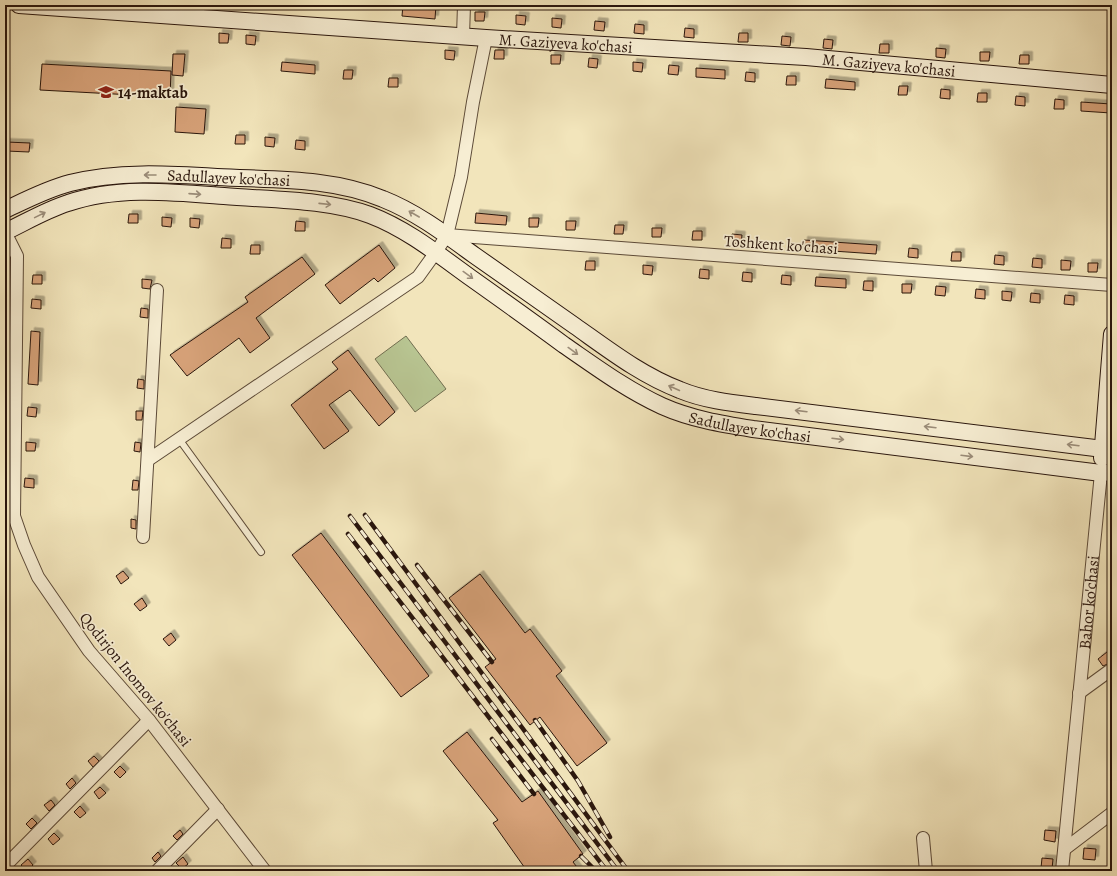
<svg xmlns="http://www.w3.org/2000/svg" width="1117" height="876" viewBox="0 0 1117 876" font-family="Alegreya,serif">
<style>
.green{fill:#b8c592;stroke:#716e50}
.building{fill:#d7a279;stroke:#2a160d;filter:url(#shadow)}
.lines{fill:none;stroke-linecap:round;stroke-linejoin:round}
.lane-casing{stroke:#5c4a38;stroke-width:8}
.street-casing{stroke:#5c4a38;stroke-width:14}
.secondary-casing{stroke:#2a160d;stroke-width:18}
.lane{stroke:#f7eed3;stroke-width:6}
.street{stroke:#f7eed3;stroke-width:12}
.secondary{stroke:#f7eed3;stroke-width:16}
.rail-casing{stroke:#2a160d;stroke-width:4.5}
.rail{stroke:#f7eed3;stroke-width:3;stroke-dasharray:9;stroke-linecap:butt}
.oneway{stroke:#9b8d7a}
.labels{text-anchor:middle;stroke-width:3.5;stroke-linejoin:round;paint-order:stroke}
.street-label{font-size:16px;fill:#2a160d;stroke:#f7eed3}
.poi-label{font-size:16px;font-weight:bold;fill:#2a160d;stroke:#f7eed3;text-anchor:start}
</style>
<defs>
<filter id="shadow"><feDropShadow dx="3.5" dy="-3.5" stdDeviation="0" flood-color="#0004"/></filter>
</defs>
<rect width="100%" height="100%" fill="#f2e5bb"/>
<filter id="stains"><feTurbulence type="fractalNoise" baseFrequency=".005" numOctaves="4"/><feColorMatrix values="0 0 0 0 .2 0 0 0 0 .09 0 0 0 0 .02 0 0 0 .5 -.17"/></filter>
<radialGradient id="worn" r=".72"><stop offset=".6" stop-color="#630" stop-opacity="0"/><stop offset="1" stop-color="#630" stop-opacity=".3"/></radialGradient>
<!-- green -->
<path class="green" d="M406 336 446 389 415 412 375 359Z"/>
<!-- building -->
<g class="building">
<path d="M403 5H436L435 19 402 16Z"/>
<path d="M475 12H485L484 21H475Z"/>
<path d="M516 15 526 16 525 25 516 24Z"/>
<path d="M552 18 562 19 561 28 552 27Z"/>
<path d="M595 21 605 22 604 31 594 30Z"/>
<path d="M635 24 644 25V34L634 33Z"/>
<path d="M685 28 694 29V38L684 37Z"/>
<path d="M219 33 229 34 228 43H219Z"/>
<path d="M739 33H748V42H738Z"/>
<path d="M246 35 256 36 255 45 246 44Z"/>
<path d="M782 36 791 37 790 46 781 45Z"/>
<path d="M824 39 833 40 832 49 823 48Z"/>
<path d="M880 44H889V53H879Z"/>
<path d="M936 48 946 49 945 58 936 57Z"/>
<path d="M445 50 455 51 454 60 445 59Z"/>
<path d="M495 50H504V59H494Z"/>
<path d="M980 52H990L989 61H980Z"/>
<path d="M173 54H185L183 76 172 75Z"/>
<path d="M551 55H561L560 64H551Z"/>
<path d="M1020 55H1029V64H1019Z"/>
<path d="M589 58 598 59 597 68 588 67Z"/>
<path d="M282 62 315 65V74L281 71Z"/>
<path d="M633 62 643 63 642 72 633 71Z"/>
<path d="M42 64 171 71 170 97 40 90Z"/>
<path d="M669 65 679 66 678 75 668 74Z"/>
<path d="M696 68 725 70V79L696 77Z"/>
<path d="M344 70H353L352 79H343Z"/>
<path d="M746 72 755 73V82L745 81Z"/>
<path d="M787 76H796V85H786Z"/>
<path d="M389 78H398V87H388Z"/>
<path d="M826 79 855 82V90L825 88Z"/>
<path d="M899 86H908L907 95H898Z"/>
<path d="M941 89 950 90V99L940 98Z"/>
<path d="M978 93H987V102H977Z"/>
<path d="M1016 96 1025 97V106L1015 105Z"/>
<path d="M1055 99 1064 100V109H1054Z"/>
<path d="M1081 102 1111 104V113L1081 111Z"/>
<path d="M176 107 206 109 204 134 175 132Z"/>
<path d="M236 135H245V144H235Z"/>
<path d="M265 137 275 138 274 147 265 146Z"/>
<path d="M296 140 305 141V150L295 149Z"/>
<path d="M6 142 30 143 29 152 6 151Z"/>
<path d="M476 213 507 216 506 225 475 223Z"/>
<path d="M129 214H138V223H128Z"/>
<path d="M162 217 172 218 171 227 162 226Z"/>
<path d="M190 218 200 219 199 228 190 227Z"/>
<path d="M529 218H539L538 227H529Z"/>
<path d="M296 221 305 222V231H295Z"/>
<path d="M566 221H576L575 230H566Z"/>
<path d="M615 225H624L623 234H614Z"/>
<path d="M652 228H662L661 237H652Z"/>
<path d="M693 231H702V240H692Z"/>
<path d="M732 234 742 235 741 244 732 243Z"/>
<path d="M222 238 231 239V248H221Z"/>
<path d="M804 240 877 245 876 254 804 249Z"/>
<path d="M251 245H260V254H250Z"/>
<path d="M379 245 395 268 378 282 374 278 340 304 325 285Z"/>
<path d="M909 248 918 249V258L908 257Z"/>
<path d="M952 252H961V261H951Z"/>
<path d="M995 255 1004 256V265L994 264Z"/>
<path d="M302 257 315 274 256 318 270 338 250 353 239 338 187 376 170 355 248 302 245 297Z"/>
<path d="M1033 258 1042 259V268L1032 267Z"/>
<path d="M1061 260 1071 261 1070 270H1061Z"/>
<path d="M586 261H595V270H585Z"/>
<path d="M1088 263H1098L1097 272H1088Z"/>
<path d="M643 265 653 266 652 275 643 274Z"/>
<path d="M700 269 709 270V279L699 278Z"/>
<path d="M743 272 752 273V282L742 281Z"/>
<path d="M33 275H42V284H32Z"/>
<path d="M782 275 791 276V285L781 284Z"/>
<path d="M816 277 846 279V288L815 286Z"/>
<path d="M142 279 152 280 150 289 142 288Z"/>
<path d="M864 281H873V291L863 290Z"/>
<path d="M902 284H912L911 293H902Z"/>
<path d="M936 286 946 287 945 296 935 295Z"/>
<path d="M976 289 985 290V299L975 298Z"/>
<path d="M1002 291 1012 292 1011 301 1002 300Z"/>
<path d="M1031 293 1040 294V303L1030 302Z"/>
<path d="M1065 295 1074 296V305L1064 304Z"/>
<path d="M32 299 41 300V309L31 308Z"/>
<path d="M141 308 148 309V318L140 317Z"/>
<path d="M31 331 40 332 38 385 28 384Z"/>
<path d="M348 350 395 412 379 426 350 390 329 405 349 431 324 449 291 405 338 369 332 362Z"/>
<path d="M138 379 144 380V389L137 388Z"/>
<path d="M28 407 37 408 36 417 27 416Z"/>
<path d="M136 411H143L142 420H136Z"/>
<path d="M26 442 36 443 35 451H26Z"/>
<path d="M135 442 141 443 140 452 134 451Z"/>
<path d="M25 478 34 479V488L24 487Z"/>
<path d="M133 480 139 481 138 490H132Z"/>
<path d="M131 519 136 520V529L131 528Z"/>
<path d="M321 533 429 676 401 697 292 555Z"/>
<path d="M123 571 129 578 121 584 116 576Z"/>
<path d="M480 574 525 633 530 629 562 671 556 676 607 743 577 766 540 717 530 725 485 667 496 659 449 598Z"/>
<path d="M142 598 147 606 140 611 134 604Z"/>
<path d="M171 633 176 640 169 646 163 639Z"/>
<path d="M1107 652 1112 659V662L1103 666 1098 659Z"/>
<path d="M467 732 522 802 538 791 583 854 573 862 580 871H527L493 823 498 820 443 751Z"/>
<path d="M94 756 99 761 93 767 88 761Z"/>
<path d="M120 766 126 772 120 778 114 772Z"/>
<path d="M72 778 76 783 70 789 66 784Z"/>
<path d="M100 787 106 793 99 799 94 792Z"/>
<path d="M51 800 55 805 49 811 44 805Z"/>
<path d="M80 806 86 813 80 818 74 812Z"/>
<path d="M32 818 37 823 31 829 26 824Z"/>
<path d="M180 830 183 834 177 840 173 836Z"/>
<path d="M1045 830 1056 831 1055 842 1044 840Z"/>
<path d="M54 833 60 839 53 845 48 839Z"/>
<path d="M1084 848 1096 849 1095 860 1083 859Z"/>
<path d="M158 852 161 856 155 862 152 858Z"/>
<path d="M183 857 188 864 182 869 176 863Z"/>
<path d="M1042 858 1053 859 1052 869 1041 868Z"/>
<path d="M28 859 33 865 27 871 21 865Z"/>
</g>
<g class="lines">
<defs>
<path id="lane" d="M179 439 261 552"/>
<g id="street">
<path d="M463 36 464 5"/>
<path d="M5 232 17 256 14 516 24 545 38 577 89 651 149 720 265 871"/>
<path d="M447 235 1112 285"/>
<path d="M148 460 418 277 436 252 447 235 461 177 473 102 486 38"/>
<path d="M143 537 157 290"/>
<path d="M1079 693 1112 669"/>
<path d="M923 838 926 871"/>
<path d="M1066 848 1112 813"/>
<path d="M5 866 149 720"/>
<path d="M157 871 218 809"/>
<path id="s1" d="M1062 871 1101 473"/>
</g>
<g id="secondary">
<path id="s2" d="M19 5 486 38 806 57 1112 85"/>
<path id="s3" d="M5 210C26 200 47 189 70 183 117 171 168 174 217 177 272 180 331 177 383 199 416 212 445 234 474 255 508 279 541 302 575 326 609 350 641 375 680 390 704 400 731 403 756 406L1103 449 1112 448"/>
<path id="s4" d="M5 232C26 222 46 210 68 203 117 186 173 192 224 196 270 200 326 199 370 215 407 229 439 255 471 278 502 300 533 322 564 345 596 367 627 390 662 406 691 419 722 424 753 429L1101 473 1112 472"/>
<path d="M1102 458 1112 334"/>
</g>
</defs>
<!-- lane casing -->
<use href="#lane" class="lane-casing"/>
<!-- street casing -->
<use href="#street" class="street-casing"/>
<!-- secondary casing -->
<use href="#secondary" class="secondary-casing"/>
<!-- lane -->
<use href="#lane" class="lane"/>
<!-- street -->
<use href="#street" class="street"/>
<!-- secondary -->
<use href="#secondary" class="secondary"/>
<defs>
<g id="rail">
<path d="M365 515 628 871"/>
<path d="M350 516 618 871"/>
<path d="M348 534 607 871"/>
<path d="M417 565 492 662"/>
<path d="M535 720 578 781 610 837"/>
<path d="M492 739 534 794"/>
<path d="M581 856 596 871"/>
</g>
</defs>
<!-- rail casing -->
<use href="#rail" class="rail-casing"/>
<!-- rail -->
<use href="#rail" class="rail"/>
</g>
<!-- one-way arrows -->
<defs><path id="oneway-shaft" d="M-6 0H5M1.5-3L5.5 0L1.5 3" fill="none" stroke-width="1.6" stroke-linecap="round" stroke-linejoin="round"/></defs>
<g class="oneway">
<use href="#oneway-shaft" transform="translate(150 175) rotate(180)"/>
<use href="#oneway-shaft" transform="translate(195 194) rotate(4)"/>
<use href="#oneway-shaft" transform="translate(325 204) rotate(6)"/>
<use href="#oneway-shaft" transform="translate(414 214) rotate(-150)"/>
<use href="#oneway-shaft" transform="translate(40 215) rotate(-26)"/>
<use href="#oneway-shaft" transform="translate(468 275) rotate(36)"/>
<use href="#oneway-shaft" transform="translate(573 351) rotate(36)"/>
<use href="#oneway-shaft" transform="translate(674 388) rotate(-156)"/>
<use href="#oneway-shaft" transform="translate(801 411) rotate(-173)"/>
<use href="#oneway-shaft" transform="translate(930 427) rotate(-173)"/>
<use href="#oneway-shaft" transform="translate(838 439) rotate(7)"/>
<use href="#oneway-shaft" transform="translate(1073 445) rotate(-173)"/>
<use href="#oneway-shaft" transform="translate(967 456) rotate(7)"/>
</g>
<!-- icons -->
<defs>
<symbol id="school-bare" viewBox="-9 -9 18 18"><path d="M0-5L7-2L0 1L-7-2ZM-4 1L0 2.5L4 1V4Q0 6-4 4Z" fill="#8f2418" stroke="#f7eed3" stroke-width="2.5" paint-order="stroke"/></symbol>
</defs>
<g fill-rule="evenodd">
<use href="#school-bare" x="95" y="81" width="22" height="22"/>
</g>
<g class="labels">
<!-- street labels -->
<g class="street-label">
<text dy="6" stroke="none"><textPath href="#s2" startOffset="548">M. Gaziyeva ko'chasi</textPath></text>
<text dy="6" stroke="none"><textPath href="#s2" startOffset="872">M. Gaziyeva ko'chasi</textPath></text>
<text dy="6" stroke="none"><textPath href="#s3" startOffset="230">Sadullayev ko'chasi</textPath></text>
<text transform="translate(781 244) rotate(4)" y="6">Toshkent ko'chasi</text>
<text dy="6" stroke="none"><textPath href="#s4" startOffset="815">Sadullayev ko'chasi</textPath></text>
<text dy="6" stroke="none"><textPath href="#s1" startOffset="270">Bahor ko'chasi</textPath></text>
<text transform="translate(136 679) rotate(51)" y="6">Qodirjon Inomov ko'chasi</text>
</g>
<!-- poi labels -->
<g class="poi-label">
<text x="118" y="98">14-maktab</text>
</g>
</g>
<!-- margin -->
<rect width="1117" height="876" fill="none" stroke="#f2e5bb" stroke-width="20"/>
<rect x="6" y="6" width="1105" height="864" fill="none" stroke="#2a160d" stroke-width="2"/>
<rect x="10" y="10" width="1097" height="856" fill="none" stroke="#2a160d"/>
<rect width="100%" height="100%" filter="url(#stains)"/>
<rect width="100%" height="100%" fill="url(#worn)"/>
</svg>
